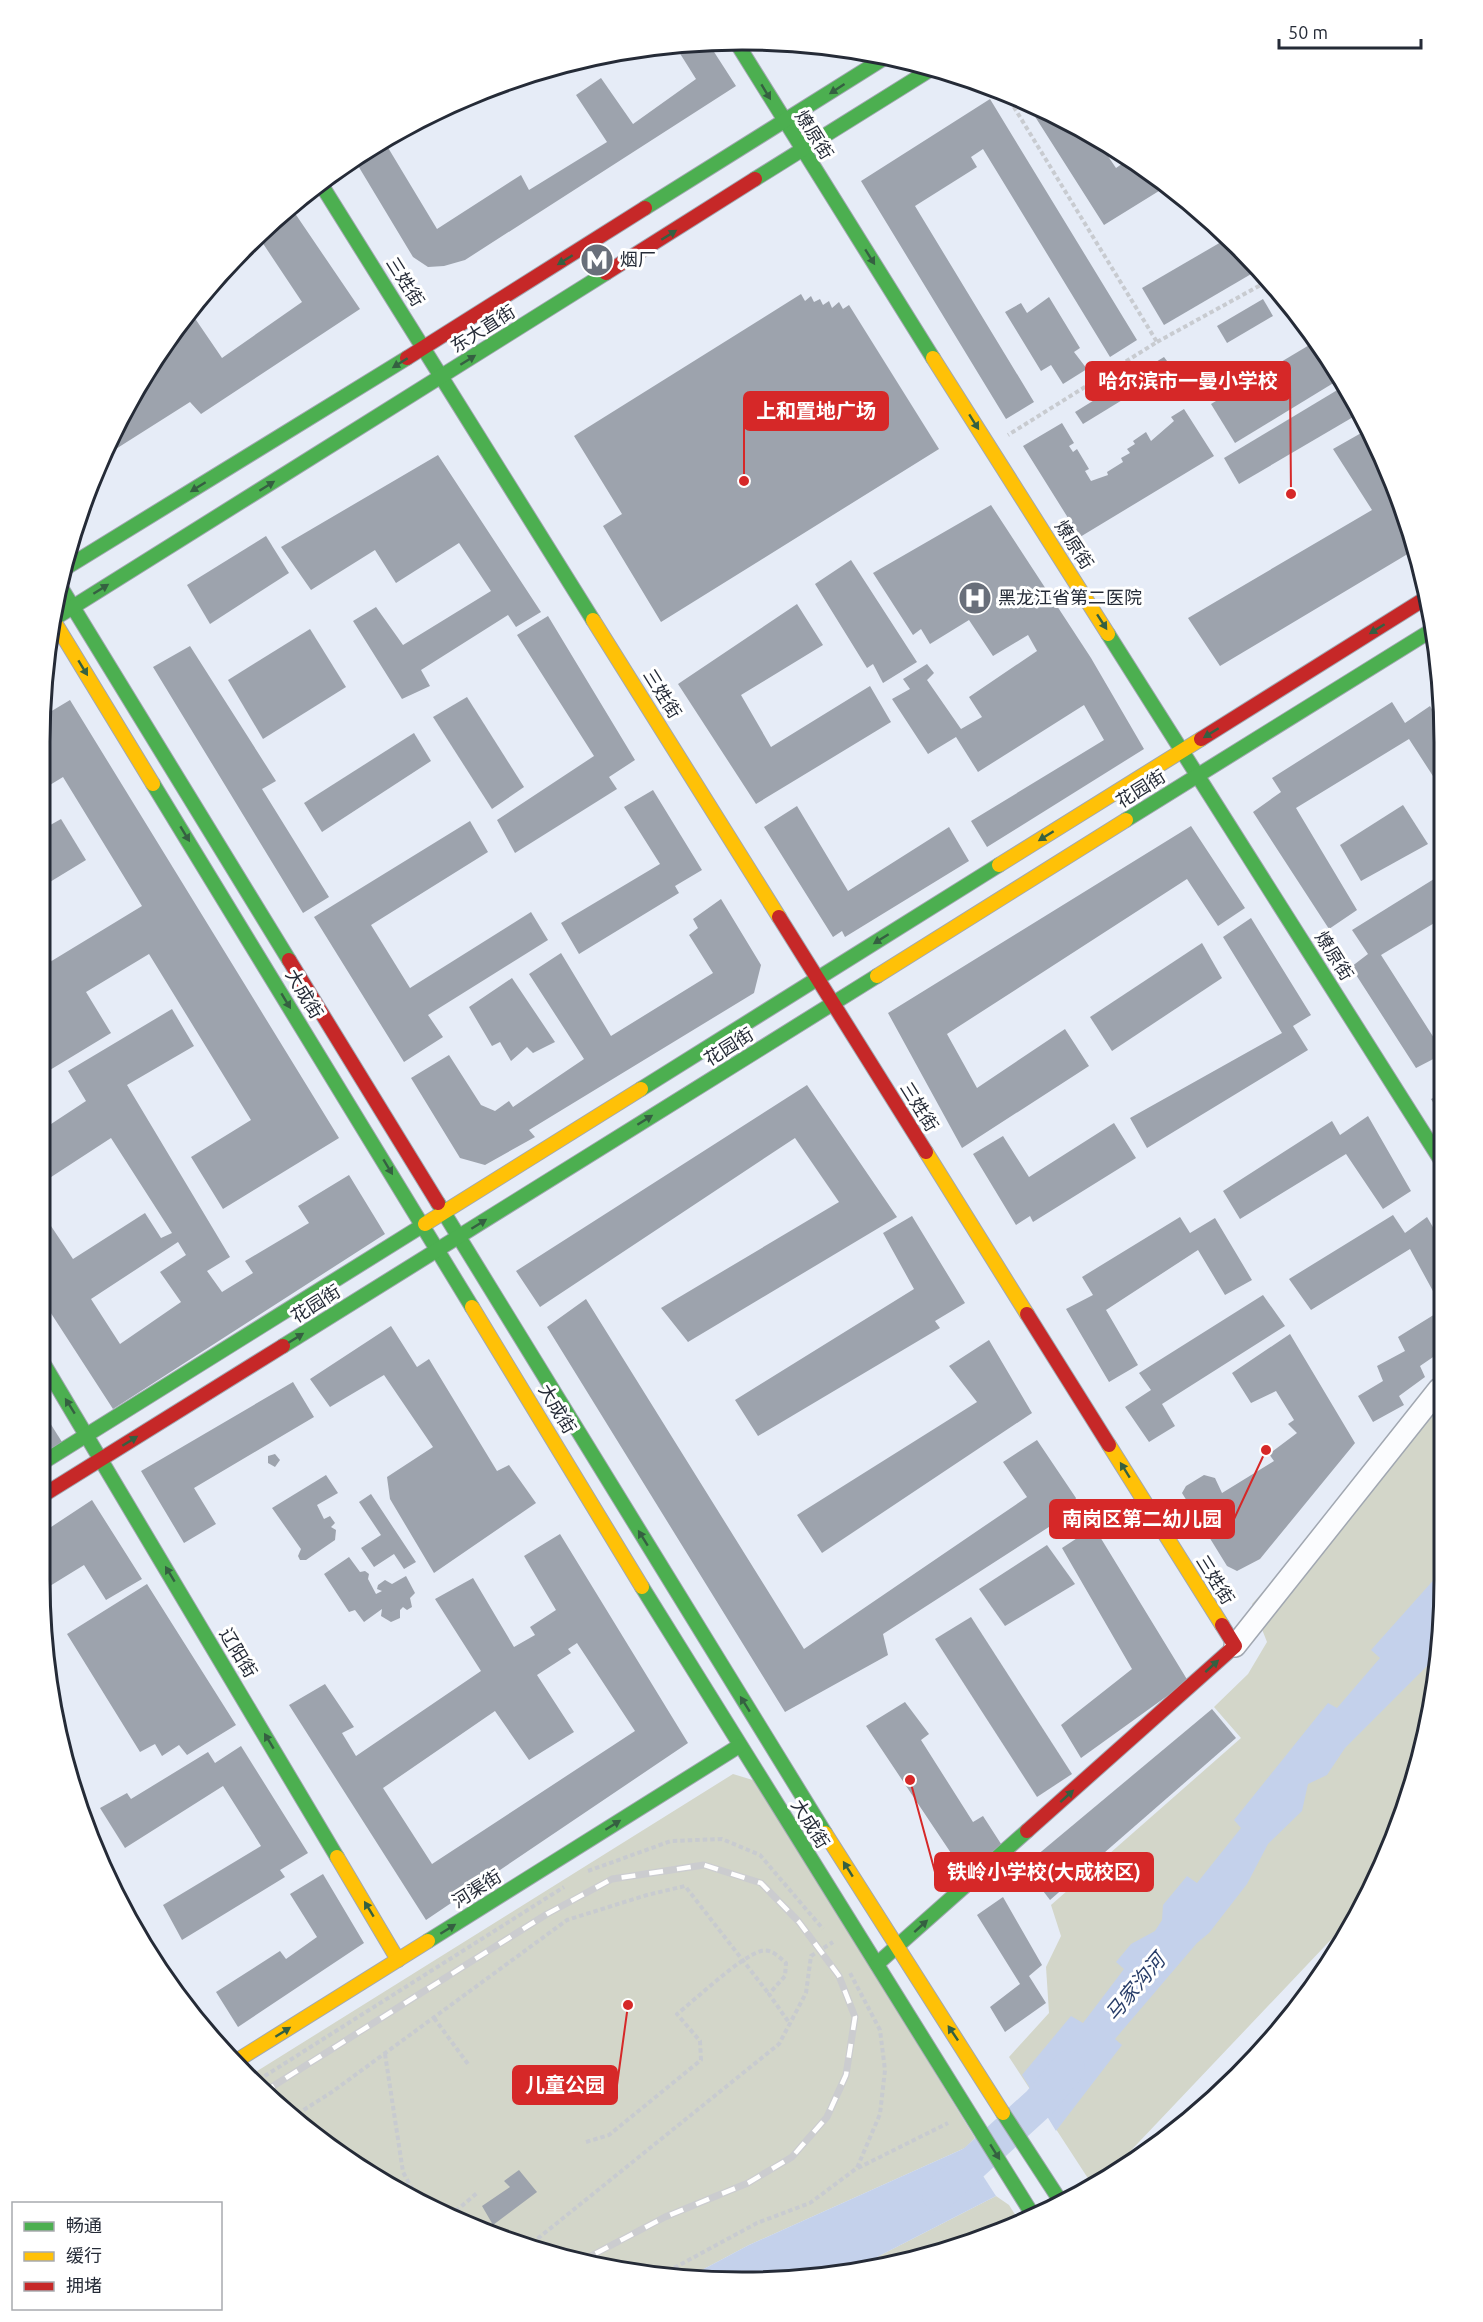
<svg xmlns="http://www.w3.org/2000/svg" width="1483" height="2322" viewBox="0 0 1483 2322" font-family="Ubuntu,'Noto Sans SC',sans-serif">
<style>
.green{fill:#d3d6c9}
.water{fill:#c4d1eb}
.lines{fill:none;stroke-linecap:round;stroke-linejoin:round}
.river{stroke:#c4d1eb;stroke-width:34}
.building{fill:#9da3ad;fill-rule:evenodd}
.street-casing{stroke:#a1a7b1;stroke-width:24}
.fast-casing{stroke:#a1a7b1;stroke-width:16}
.slow-casing{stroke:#a1a7b1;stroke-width:16}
.jam-casing{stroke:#a1a7b1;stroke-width:16}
.path{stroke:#c8cbd0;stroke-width:4;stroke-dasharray:4.5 3;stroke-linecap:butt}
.street{stroke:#fbfcfe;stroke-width:21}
.fast{stroke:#4caf50;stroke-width:14}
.slow{stroke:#ffc107;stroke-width:14}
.jam{stroke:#c62828;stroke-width:14}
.rail-casing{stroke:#cbcccf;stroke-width:7}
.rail{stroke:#fff;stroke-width:4.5;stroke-dasharray:14;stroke-linecap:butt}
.oneway{fill:#356041}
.labels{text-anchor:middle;stroke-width:6;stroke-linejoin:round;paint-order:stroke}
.street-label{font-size:18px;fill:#252b37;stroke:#fff}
.poi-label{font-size:18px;fill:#252b37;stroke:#fff;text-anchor:start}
.water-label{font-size:20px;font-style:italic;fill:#293e69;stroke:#fff}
.rim{fill:none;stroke:#252b37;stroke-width:3}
.leader{fill:none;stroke:#d62828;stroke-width:2}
.callout-dot{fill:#d62828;stroke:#fff;stroke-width:2}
.callout{fill:#d62828;stroke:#d62828;stroke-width:2}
.callout-label{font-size:20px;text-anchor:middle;font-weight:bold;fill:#fff}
</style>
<rect width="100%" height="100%" fill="#e6ecf7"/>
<!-- green -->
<g class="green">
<path d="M1439 1395 1438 1672 1390 1850 1361 1908 1102 2181 1093 2186 1009 2057 1049 2013 1046 1967 1061 1936 1051 1905 1241 1738 1214 1707 1248 1674 1267 1642 1252 1604Z"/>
<path d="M733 1774 756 1781 975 2138 965 2148 749 2245 685 2279 515 2246 391 2189 314 2138 246 2078Z"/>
<path d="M996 2196 1009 2205 1021 2224 924 2259 840 2276Z"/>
</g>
<!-- water -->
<g class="water">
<path d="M1438 1575V1655L1345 1748 1327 1775 1308 1784 1302 1811 1268 1844 1247 1884 1209 1933 1197 1943 1115 2039 1122 2045 1056 2131 1022 2075 1071 2016 1083 2023 1124 1969 1116 1962 1131 1944 1155 1931 1162 1920 1163 1905 1187 1876 1197 1883 1241 1828 1234 1820 1328 1703 1337 1708 1380 1658 1371 1650Z"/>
<path d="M965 2148 996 2196 840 2276 696 2282 685 2279 749 2245Z"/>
</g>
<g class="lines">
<!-- river -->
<path class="river" d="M939 2194 1039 2103 1068 2068"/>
</g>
<!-- building -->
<g class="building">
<path d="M695 41H707L736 86 465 260 444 266 428 267 413 257 354 159 384 141 437 229 521 175 529 190 607 142 576 95 601 78 633 124 696 79 674 44Z"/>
<path d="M990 99 1137 340 1110 357 983 149 971 157 977 167 915 206 1034 402 1006 419 861 181Z"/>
<path d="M458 101 461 105 437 119 432 111Z"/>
<path d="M1027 104 1093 134 1116 168 1129 159 1167 186 1104 225Z"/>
<path d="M290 206 360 309 201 414 190 402 100 459 111 431 183 324 194 317 222 358 302 302 258 236Z"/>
<path d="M1228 238 1258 270 1164 325 1142 288Z"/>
<path d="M801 294 805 301 811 296 814 302 820 299 823 305 829 301 832 308 839 302 843 309 849 305 939 449 661 622 603 526 622 514 574 436Z"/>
<path d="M1049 297 1080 348 1074 352 1087 369 1063 384 1051 365 1041 371 1005 312 1021 303 1027 313Z"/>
<path d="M1263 299 1273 316 1227 343 1217 326Z"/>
<path d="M1316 341 1340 379 1235 443 1211 404Z"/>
<path d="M1164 357 1173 369 1083 424 1075 412Z"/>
<path d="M1344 386 1360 413 1239 484 1224 458Z"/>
<path d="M1184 409 1214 456 1080 537 1023 446 1062 423 1074 443 1069 446 1073 452 1077 449 1089 469 1085 471 1091 481 1108 475 1107 472 1123 462 1121 458 1130 453 1127 449 1135 444 1133 441 1146 432 1151 441 1174 421 1171 417Z"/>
<path d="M1370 428 1416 549 1220 666 1188 618 1372 510 1333 449Z"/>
<path d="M438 455 541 612 516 627 508 615 421 670 430 686 402 699 353 621 376 607 403 645 491 591 459 543 396 583 375 550 311 590 281 547Z"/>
<path d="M991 505 1091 658 1144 749 987 847 971 821 1104 740 1084 705 978 772 956 737 928 754 892 699 910 689 903 679 927 664 934 673 927 680 961 729 982 717 969 697 1037 651 1028 635 993 656 969 620 930 644 921 629 913 635 873 573Z"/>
<path d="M266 536 289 573 210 624 187 585Z"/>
<path d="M851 560 917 662 883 683 873 664 867 668 815 584Z"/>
<path d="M797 604 823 645 741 695 771 747 870 686 891 722 756 804 678 684Z"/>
<path d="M548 616 635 760 609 777 617 789 515 853 497 820 594 756 517 635Z"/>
<path d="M310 629 346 687 263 739 228 680Z"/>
<path d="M190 646 276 781 262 789 329 897 303 913 153 667Z"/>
<path d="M1436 659 1441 686V687L1428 664Z"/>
<path d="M467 697 524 787 492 809 433 717Z"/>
<path d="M70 700 339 1138 223 1209 191 1157 251 1120 149 954 86 992 111 1033 45 1073V965L142 906 63 777 45 788V715Z"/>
<path d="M1392 702 1405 723 1430 706 1442 726V790L1409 739 1296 808 1357 910 1329 929 1253 812 1281 792 1272 778Z"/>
<path d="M414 733 431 761 322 832 304 803Z"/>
<path d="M653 790 702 870 675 886 679 893 579 954 561 923 660 864 624 807Z"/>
<path d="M1403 805 1428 844 1361 881 1340 845Z"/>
<path d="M797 806 848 891 949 827 969 861 845 937 842 931 833 937 764 827Z"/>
<path d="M61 819 86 860 45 885V828Z"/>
<path d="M470 821 488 852 371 925 410 988 531 912 548 940 428 1015 443 1037 404 1062 314 917Z"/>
<path d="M1191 826 1245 908 1218 926 1187 879 947 1034 977 1088 1065 1029 1089 1066 962 1148 888 1013Z"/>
<path d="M1442 874 1441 919 1381 955 1441 1049V1055L1416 1068 1351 967 1368 954 1352 930Z"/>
<path d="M721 899 761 965 754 993 529 1130 535 1137 485 1165 460 1158 411 1078 449 1055 481 1105 495 1111 509 1101 513 1107 584 1059 529 974 561 953 611 1036 713 973 689 935 698 928 693 919Z"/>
<path d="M1251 918 1311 1015 1293 1026 1308 1050 1147 1148 1130 1118 1282 1033 1223 937Z"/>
<path d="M1202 943 1222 978 1112 1051 1090 1017Z"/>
<path d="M512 978 555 1042 533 1053 527 1047 511 1061 500 1042 492 1046 469 1007Z"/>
<path d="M172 1009 194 1046 127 1085 230 1257 207 1271 222 1292 253 1273 245 1261 309 1223 298 1206 349 1175 385 1234 113 1409 45 1304V1217L73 1259 145 1213 161 1238 172 1233 111 1138 45 1181V1128L86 1101 68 1071ZM178 1242 186 1255 160 1272 181 1302 120 1344 91 1299Z"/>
<path d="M807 1085 897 1217 688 1342 661 1308 839 1202 795 1138 540 1307 516 1271Z"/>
<path d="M1441 1094V1115L1431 1099Z"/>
<path d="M1368 1116 1411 1191 1383 1209 1346 1154 1240 1219 1223 1191 1332 1121 1340 1135Z"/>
<path d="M1114 1123 1136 1158 1033 1222 1030 1216 1016 1225 973 1154 1003 1136 1029 1177Z"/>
<path d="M1393 1215 1405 1233 1427 1217 1440 1239V1304L1410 1249 1311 1310 1289 1279Z"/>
<path d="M912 1216 965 1303 935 1321 940 1328 758 1436 735 1400 914 1289 883 1233Z"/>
<path d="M1180 1217 1190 1233 1215 1218 1252 1280 1225 1295 1198 1250 1106 1310 1138 1365 1109 1382 1066 1309 1093 1295 1082 1277Z"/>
<path d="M1263 1295 1285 1326 1162 1404 1175 1426 1149 1442 1125 1407 1151 1390 1139 1373Z"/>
<path d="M586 1299 804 1649 1027 1497 1003 1462 1037 1440 1076 1498 1069 1514 883 1634 888 1655 785 1712 547 1327Z"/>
<path d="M1440 1311 1439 1353 1420 1366 1425 1377 1399 1396 1404 1405 1373 1422 1358 1396 1383 1381 1377 1366 1405 1351 1398 1337Z"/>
<path d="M391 1326 417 1367 429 1359 497 1471 509 1465 536 1503 434 1573 390 1499 387 1477 433 1447 384 1375 330 1407 310 1379Z"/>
<path d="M1290 1334 1355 1443 1260 1559 1237 1571 1227 1566 1182 1493 1186 1486 1204 1475 1215 1478 1222 1493 1274 1461 1269 1454 1297 1433 1288 1424 1294 1420 1276 1391 1251 1403 1232 1373Z"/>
<path d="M989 1340 1032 1413 822 1553 797 1515 977 1402 949 1366Z"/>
<path d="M293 1382 314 1417 194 1488 216 1524 184 1543 141 1471Z"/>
<path d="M45 1415 62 1442 45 1452Z"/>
<path d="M275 1454 280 1460 275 1467 268 1463V1456Z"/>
<path d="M326 1475 338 1493 317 1505 324 1519 330 1516 335 1523 331 1527 336 1530 335 1540 306 1560H300L298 1556 301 1549 272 1508Z"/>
<path d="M371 1494 416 1562 404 1569 394 1554 374 1567 361 1548 381 1535 359 1502Z"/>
<path d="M92 1500 142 1579 106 1600 84 1565 45 1589V1531Z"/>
<path d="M1094 1527 1188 1681 1081 1758 1061 1725 1132 1669 1062 1548Z"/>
<path d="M560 1534 688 1743 426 1920 289 1705 325 1684 354 1727 342 1733 356 1756 481 1671 435 1599 473 1578 514 1647 535 1635 530 1627 556 1610 524 1556ZM577 1643 635 1731 432 1864 383 1788 495 1711 529 1760 574 1732 537 1675 571 1653 568 1649Z"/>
<path d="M1047 1545 1075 1584 1005 1626 979 1589Z"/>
<path d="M349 1557 360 1572 365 1571 369 1574 368 1579 376 1594 382 1591 377 1589 378 1585 385 1580 392 1584 406 1576 415 1593 410 1598 412 1607 407 1610 403 1607 400 1610V1618L391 1622 381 1616 382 1609 364 1622 355 1610 349 1612 324 1574Z"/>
<path d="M147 1584 236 1725 187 1755 179 1745 162 1756 155 1744 140 1752 67 1634Z"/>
<path d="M971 1617 1072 1774 1037 1797 935 1639Z"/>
<path d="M905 1702 929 1734 921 1740 973 1822 983 1816 1003 1847 963 1871 866 1726Z"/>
<path d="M1212 1709 1236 1738 1050 1900 1024 1866Z"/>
<path d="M241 1746 308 1853 280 1870 285 1877 182 1940 163 1905 261 1846 223 1786 125 1848 100 1808 127 1793 131 1799 208 1752 215 1763Z"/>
<path d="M323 1874 364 1943 238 2027 216 1992 280 1951 286 1959 317 1937 290 1894Z"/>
<path d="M1003 1897 1042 1965 1029 1976 1046 2003 1005 2032 990 2007 1020 1984 977 1915Z"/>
<path d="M123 1901 140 1925 136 1928Z"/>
<path d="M157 1954 189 2008H188L158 1971 151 1957Z"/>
<path d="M519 2170 537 2192 493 2225 482 2206 510 2187 504 2181Z"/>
</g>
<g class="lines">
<defs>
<path id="street" d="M1235 1646 1439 1389"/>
<g id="fast">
<path d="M736 42 933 358"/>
<path d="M755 179 933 68"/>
<path d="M319 181 593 620"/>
<path d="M645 208 886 57"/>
<path d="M64 569 407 358"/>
<path d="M60 586 289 960"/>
<path d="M52 620 606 273"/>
<path d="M1108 634 1440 1159"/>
<path d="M153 784 472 1307"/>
<path d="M1126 820 1432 630"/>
<path d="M641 1089 999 865"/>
<path d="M438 1203 825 1833"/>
<path d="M283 1346 877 976"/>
<path d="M45 1366 337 1857"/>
<path d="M45 1461 425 1224"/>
<path d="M642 1587 1034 2217"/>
<path d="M428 1941 739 1746"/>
<path d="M877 1964 1027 1831"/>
<path d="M1003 2113 1061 2202"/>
</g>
<g id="slow">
<path d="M933 358 1108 634"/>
<path d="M52 618 153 784"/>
<path d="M593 620 779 917"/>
<path d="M999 865 1201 739"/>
<path d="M877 976 1126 820"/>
<path d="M926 1152 1027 1314"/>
<path d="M425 1224 641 1089"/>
<path d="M472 1307 642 1587"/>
<path d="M1109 1445 1222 1625"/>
<path d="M825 1833 1003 2113"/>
<path d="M337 1857 398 1960"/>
<path d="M233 2063 428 1941"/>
</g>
<g id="jam">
<path d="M606 273 755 179"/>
<path d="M407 358 645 208"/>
<path d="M1201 739 1426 598"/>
<path d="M779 917 926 1152"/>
<path d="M289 960 438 1203"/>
<path d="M1027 1314 1109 1445"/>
<path d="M45 1494 283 1346"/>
<path d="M1027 1831 1235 1646 1222 1625"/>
</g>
</defs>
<!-- street casing -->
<use href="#street" class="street-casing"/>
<!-- fast casing -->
<use href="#fast" class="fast-casing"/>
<!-- slow casing -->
<use href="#slow" class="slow-casing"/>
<!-- jam casing -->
<use href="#jam" class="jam-casing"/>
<!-- path -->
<g class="path">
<path d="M1006 94 1157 342 1008 435"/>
<path d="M1157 342 1268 281"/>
<path d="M588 1871 671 1841 722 1839 760 1855 823 1929"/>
<path d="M434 2018 468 2064"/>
<path d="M385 2054 403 2172 419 2202"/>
<path d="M252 2084 564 1887"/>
<path d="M291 2118 332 2092 567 1920 647 1895 685 1886 769 1994"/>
<path d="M586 2142 609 2135 701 2060 700 2041 677 2014C696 1999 740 1957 761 1951 771 1948 779 1957 786 1963L785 1976 769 1994 790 2024"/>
<path d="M858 2168 948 2123"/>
<path d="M450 2216 477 2193"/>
<path d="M526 2248 779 2044 806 1993 811 1956 833 1942"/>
<path d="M661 2275 757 2223 810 2203 857 2168 880 2114 885 2070 880 2030 849 1971"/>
</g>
<!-- street -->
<use href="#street" class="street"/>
<!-- fast -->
<use href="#fast" class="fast"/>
<!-- slow -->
<use href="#slow" class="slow"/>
<!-- jam -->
<use href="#jam" class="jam"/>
<defs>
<path id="rail" d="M262 2093 547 1914 612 1879 704 1865 761 1883 799 1922 839 1976 855 2017 846 2075 827 2117 792 2157 748 2183 665 2217 585 2259"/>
</defs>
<!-- rail casing -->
<use href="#rail" class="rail-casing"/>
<!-- rail -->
<use href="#rail" class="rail"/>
</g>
<!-- one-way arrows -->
<defs><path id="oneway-solid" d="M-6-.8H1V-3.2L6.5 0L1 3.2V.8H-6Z" transform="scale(1.5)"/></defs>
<g class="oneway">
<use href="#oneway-solid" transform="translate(837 89) rotate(147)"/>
<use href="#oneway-solid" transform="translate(766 92) rotate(59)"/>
<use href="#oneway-solid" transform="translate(669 235) rotate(-32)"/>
<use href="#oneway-solid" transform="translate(870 257) rotate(58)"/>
<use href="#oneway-solid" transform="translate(565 260) rotate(148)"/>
<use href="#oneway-solid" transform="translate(468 360) rotate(-32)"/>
<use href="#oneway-solid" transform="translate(400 363) rotate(148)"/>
<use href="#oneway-solid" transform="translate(974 422) rotate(58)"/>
<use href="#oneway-solid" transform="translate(267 486) rotate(-32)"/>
<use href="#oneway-solid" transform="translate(198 487) rotate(148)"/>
<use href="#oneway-solid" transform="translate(101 589) rotate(-32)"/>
<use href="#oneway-solid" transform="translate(1102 622) rotate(57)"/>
<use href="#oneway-solid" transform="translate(1377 629) rotate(148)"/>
<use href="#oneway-solid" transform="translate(83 668) rotate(59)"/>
<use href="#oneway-solid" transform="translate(1211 733) rotate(148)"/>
<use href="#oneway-solid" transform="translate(185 834) rotate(59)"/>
<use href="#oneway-solid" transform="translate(1046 836) rotate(148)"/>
<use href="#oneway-solid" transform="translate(881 939) rotate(148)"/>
<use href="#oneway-solid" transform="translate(286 1001) rotate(59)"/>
<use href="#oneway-solid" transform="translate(645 1120) rotate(-32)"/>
<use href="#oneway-solid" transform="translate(388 1167) rotate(59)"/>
<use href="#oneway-solid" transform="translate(479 1224) rotate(-32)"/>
<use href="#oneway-solid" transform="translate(296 1338) rotate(-32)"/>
<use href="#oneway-solid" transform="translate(70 1406) rotate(-122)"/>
<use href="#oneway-solid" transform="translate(130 1441) rotate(-32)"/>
<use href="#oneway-solid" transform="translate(1125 1470) rotate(-122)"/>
<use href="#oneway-solid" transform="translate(643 1538) rotate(-122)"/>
<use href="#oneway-solid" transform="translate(170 1574) rotate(-121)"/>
<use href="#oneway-solid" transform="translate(1212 1666) rotate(-42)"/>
<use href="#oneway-solid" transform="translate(745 1704) rotate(-122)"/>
<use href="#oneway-solid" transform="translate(269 1741) rotate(-121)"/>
<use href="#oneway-solid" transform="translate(1067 1796) rotate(-42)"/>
<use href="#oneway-solid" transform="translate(613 1825) rotate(-32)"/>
<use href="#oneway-solid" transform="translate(848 1869) rotate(-122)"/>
<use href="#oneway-solid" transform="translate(369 1909) rotate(-121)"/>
<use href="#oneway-solid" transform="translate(921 1926) rotate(-42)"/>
<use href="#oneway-solid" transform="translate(448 1929) rotate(-32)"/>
<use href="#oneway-solid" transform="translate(283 2032) rotate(-32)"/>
<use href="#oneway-solid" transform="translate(953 2033) rotate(-124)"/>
<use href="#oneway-solid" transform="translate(995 2152) rotate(58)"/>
</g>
<!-- icons -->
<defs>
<symbol id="metro-disc" viewBox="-11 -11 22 22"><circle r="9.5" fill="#696f7a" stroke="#fff"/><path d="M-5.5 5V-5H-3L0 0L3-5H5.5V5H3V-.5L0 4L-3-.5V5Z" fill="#fff"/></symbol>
<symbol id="hospital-disc" viewBox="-11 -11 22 22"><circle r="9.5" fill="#696f7a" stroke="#fff"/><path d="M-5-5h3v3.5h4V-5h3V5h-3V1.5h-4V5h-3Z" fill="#fff"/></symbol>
</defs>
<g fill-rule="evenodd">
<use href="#metro-disc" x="578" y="241" width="38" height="38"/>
<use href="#hospital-disc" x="956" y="579" width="38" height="38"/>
</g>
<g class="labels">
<!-- street labels -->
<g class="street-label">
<text transform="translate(814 135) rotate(58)" y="6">燎原街</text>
<text transform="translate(405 282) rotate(58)" y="6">三姓街</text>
<text transform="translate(483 329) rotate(-32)" y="6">东大直街</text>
<text transform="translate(1074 545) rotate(57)" y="6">燎原街</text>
<text transform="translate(662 694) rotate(58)" y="6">三姓街</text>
<text transform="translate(1141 789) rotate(-32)" y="6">花园街</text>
<text transform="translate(1334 956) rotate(58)" y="6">燎原街</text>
<text transform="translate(304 994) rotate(59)" y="6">大成街</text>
<text transform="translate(729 1047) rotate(-32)" y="6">花园街</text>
<text transform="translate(919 1107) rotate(58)" y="6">三姓街</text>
<text transform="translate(316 1304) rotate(-32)" y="6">花园街</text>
<text transform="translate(557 1409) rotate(59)" y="6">大成街</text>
<text transform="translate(1215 1580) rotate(58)" y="6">三姓街</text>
<text transform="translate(238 1653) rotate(59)" y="6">辽阳街</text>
<text transform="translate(810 1824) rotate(58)" y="6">大成街</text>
<text transform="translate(477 1889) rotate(-32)" y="6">河渠街</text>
</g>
<!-- poi labels -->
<g class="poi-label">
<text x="620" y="266">烟厂</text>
<text x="998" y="604">黑龙江省第二医院</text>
</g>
<!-- water labels -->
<g class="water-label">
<text transform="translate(1135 1987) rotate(-50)" y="7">马家沟河</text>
</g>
</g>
<!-- crop -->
<path d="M0 0H1483V2322H0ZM742 50H742A692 692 0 0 1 1434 742V1580A692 692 0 0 1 742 2272H742A692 692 0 0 1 50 1580V742A692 692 0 0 1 742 50Z" fill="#fff" fill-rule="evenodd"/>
<path class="rim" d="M742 50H742A692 692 0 0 1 1434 742V1580A692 692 0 0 1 742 2272H742A692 692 0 0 1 50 1580V742A692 692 0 0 1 742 50Z"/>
<!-- callouts -->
<path class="leader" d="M1291 494L1290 381M744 481L744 411M1266 1450L1234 1519M910 1780L935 1872M628 2005L617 2085"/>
<g class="callout-dot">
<circle cx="1291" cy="494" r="6"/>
<circle cx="744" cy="481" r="6"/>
<circle cx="1266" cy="1450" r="6"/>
<circle cx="910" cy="1780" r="6"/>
<circle cx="628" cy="2005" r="6"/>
</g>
<g class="callout">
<rect x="1086" y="362" width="204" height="38" rx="6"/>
<rect x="744" y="392" width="144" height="38" rx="6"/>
<rect x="1050" y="1500" width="184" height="38" rx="6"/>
<rect x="935" y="1853" width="218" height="38" rx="6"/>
<rect x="513" y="2066" width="104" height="38" rx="6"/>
</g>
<g class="callout-label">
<text x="1188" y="388">哈尔滨市一曼小学校</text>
<text x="816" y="418">上和置地广场</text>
<text x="1142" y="1526">南岗区第二幼儿园</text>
<text x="1044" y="1879">铁岭小学校(大成校区)</text>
<text x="565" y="2092">儿童公园</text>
</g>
<!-- legend -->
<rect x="12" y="2202" width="210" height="108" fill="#ffffff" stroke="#a8aaaf" stroke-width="1.5"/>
<rect x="24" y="2222" width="30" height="9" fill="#4caf50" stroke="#a8aaaf" stroke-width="1.5"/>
<text x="66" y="2232" font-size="18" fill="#252b37">畅通</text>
<rect x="24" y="2252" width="30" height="9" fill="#ffc107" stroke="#a8aaaf" stroke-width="1.5"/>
<text x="66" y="2262" font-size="18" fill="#252b37">缓行</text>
<rect x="24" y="2282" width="30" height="9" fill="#c62828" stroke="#a8aaaf" stroke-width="1.5"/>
<text x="66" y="2292" font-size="18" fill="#252b37">拥堵</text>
<!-- scale -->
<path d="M1279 39v9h142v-9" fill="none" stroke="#252b37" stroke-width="3"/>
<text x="1288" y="39" font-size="18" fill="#252b37" stroke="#ffffff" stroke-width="4.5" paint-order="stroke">50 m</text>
</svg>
